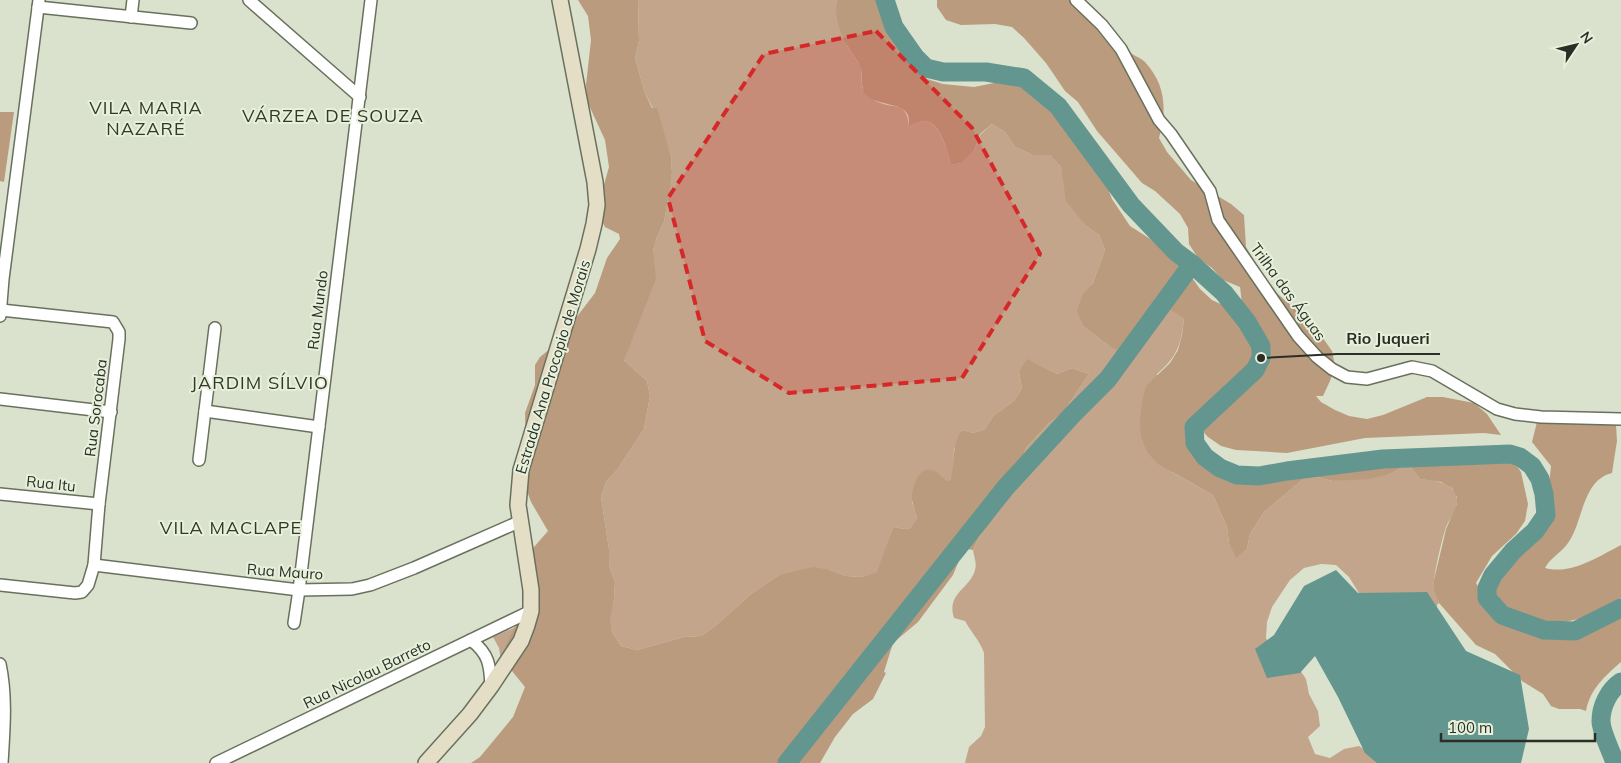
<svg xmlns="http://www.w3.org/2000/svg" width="1621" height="763" viewBox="0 0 1621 763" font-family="Mulish,sans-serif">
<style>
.green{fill:#c2a58b}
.forest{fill:#bb9b7e}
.water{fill:#649690}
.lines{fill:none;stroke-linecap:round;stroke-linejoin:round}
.river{stroke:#649690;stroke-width:19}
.street-casing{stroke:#69715e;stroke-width:14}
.secondary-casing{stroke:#69715e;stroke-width:18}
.street{stroke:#fff;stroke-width:11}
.secondary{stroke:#e5dec6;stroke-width:15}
.marked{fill:#d62828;fill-opacity:0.2;stroke:#d62828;stroke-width:4;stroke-dasharray:10 6;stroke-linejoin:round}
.labels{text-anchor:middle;stroke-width:4;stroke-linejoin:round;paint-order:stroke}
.street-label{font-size:15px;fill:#2b2e26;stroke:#e7f0da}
.quarter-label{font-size:18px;letter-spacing:1px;fill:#333928;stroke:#e7f0da}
.leader{fill:none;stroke:#2b2e26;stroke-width:2}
.callout-dot{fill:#2b2e26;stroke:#e7f0da;stroke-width:2}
.callout-label{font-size:16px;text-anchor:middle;font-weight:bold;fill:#2b2e26;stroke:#e7f0da;stroke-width:4;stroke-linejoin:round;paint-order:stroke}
</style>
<rect width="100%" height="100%" fill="#dae2cd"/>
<!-- green -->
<g class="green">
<path d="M638 0H838L847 46 861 67 862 88C867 93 872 100 878 102 895 110 906 100 909 126 915 124 923 119 929 122 941 127 948 153 951 165L962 163 974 151 980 135 992 124 1005 132 1015 147 1033 155H1050L1061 167 1064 183 1077 213 1086 226 1099 235 1105 250 1093 283 1082 296 1078 311 1083 326 1109 346 1140 349 1156 318 1170 309 1184 319C1181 345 1177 357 1157 374L1172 472 1213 495 1227 527 1229 544 1236 557 1247 549 1250 534 1264 512 1308 475 1333 481 1390 474 1408 464 1420 479C1434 481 1459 482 1457 503 1456 511 1449 520 1446 527 1442 539 1433 576 1434 588 1435 593 1438 598 1439 603L1437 605 1436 622 1367 606 1349 577 1336 565 1321 564 1304 568 1290 580 1272 607 1267 622 1266 638 1273 652 1296 664 1306 679 1309 694 1318 711 1320 726 1308 737 1315 754 1330 758 1344 749 1359 746 1384 763H965L969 747 981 736 985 727 984 653C980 641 971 632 965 621L954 618C946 593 970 589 975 570 977 563 974 557 973 550L979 537 990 525 1008 497 1026 448 1049 423 1062 414 1089 374 1072 368 1057 374 1028 360 1019 372 1022 388 1014 401 993 416 985 429 973 433 963 430 954 449 953 472 950 481 947 482 937 473 912 502 917 518 912 528 905 529 893 527 878 572 862 577 846 576 830 570 779 575 751 594 714 627 701 636 684 637 637 650 621 646 612 632 609 617 614 599 615 582 609 566V549L601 497 606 482 617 470 644 429 650 396 647 381 622 358 657 237 664 222 672 172 671 156 665 138 660 122 645 93 635 58 639 41Z"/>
<path d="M518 626 501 660 499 648 493 637Z"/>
</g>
<!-- forest -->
<g class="forest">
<path d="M578 0H638L639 41 635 58 645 93 652 108H657L671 156 672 172 670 188 664 222 657 237 653 251 656 279 624 360 647 381 650 396 644 429 617 470 606 482 601 497 609 549V566L615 582 614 599 610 619 612 632 621 646 637 650 684 637 701 636 714 627 751 594 779 575 813 567 830 570 846 576 862 577 877 572 893 527 905 529 911 528 917 518C915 512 913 506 912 499 912 489 917 467 931 470 937 471 942 477 947 481H950C956 465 950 443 963 430L973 433 985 429 993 416 1014 401 1022 388 1019 372 1027 359 1057 374 1072 368 1089 374 1062 414 1049 423 1026 448 1008 497 990 525 979 537 973 550 967 549 962 553 953 575 918 622 893 643 884 672 886 673 873 699 853 714 835 737 820 763H471L480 757 513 717 525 687C517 677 508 667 503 656L507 642 529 600V555L534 547 548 531 531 502 524 483 530 470 526 453 525 413 535 385V365L540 357 556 344 595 293 607 258 620 239 619 234 605 227 602 221 604 208 603 188 609 167 605 140 587 101 586 85 591 40 588 16Z"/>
<path d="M838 0H889L907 49 927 79 943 84 974 87 1004 81 1021 84 1034 92 1047 104 1068 128 1106 183 1112 199 1130 226 1169 251 1181 262 1200 289 1212 300 1227 307 1242 304 1240 287 1223 280 1212 268 1198 258 1189 244 1188 228 1180 214 1155 191 1142 183 1097 131 1078 102 1065 91 1046 63 1024 38 1012 27 995 24 961 25 946 20 937 7V0H1077C1093 16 1109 34 1126 49 1131 55 1140 57 1145 62 1166 85 1167 110 1159 138L1167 152 1191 180 1231 204 1244 215 1246 247 1264 277 1273 290 1313 324 1332 351 1335 366 1330 381 1323 396H1316L1321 402 1335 410 1349 416 1367 419 1383 415 1427 397H1443L1474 403 1487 414 1501 435 1484 433 1365 438 1287 453 1236 450 1221 446 1208 437 1196 424 1188 437 1191 452 1200 465 1214 472 1230 474 1268 475 1283 469 1300 468 1334 457 1368 453 1469 458 1486 457 1499 448 1512 459 1521 472 1528 504 1525 521 1516 534 1492 556 1476 583 1493 611 1506 620 1537 633 1571 629 1603 622 1618 614 1621 611V662C1605 676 1590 689 1586 711L1580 709H1559L1551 706 1543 694 1522 681 1495 654 1476 645 1439 603 1434 590V580L1446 529 1457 504V497L1452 488 1441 482 1420 479 1408 464 1390 474 1369 479 1333 481 1308 475 1264 512 1250 534 1247 549 1236 558 1229 544 1227 527 1213 495 1158 464 1147 452 1141 437 1140 420 1142 402 1146 386 1170 363 1178 350 1182 335 1184 319 1169 309 1156 318 1140 349 1123 353 1109 346 1083 326 1077 311 1082 295 1093 283 1105 250 1099 235 1086 226 1066 201 1061 167 1050 155H1033L1015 147 1005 132 992 124 980 134 974 151 962 163 951 165C948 153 941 126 929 122 923 119 915 124 909 126 909 123 909 118 908 115 903 103 877 105 867 96 859 88 864 76 860 66 857 59 851 53 848 47 840 33 833 14 838 0Z"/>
<path d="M0 112H14L4 182 0 181Z"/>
<path d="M1601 418 1616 425 1617 441 1612 473C1582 480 1583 523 1568 543 1562 552 1549 559 1545 568 1571 575 1598 557 1621 545V598L1595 613 1579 619 1549 625 1532 622 1501 608 1490 596 1494 581 1503 568 1525 543 1533 530 1549 485 1551 466 1532 442 1537 422Z"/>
</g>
<!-- water -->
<path class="water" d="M1336 570 1358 593 1427 592 1466 651 1520 675 1529 729 1521 763H1377L1365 753 1338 697 1315 656 1300 673 1267 678 1255 649 1274 635 1304 586Z"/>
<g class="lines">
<!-- river -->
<g class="river">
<path d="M885 0 894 27 915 57 926 68 943 72H986L1024 78 1058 106 1131 205 1176 252 1192 264 1224 293 1247 322 1261 346V358L1255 370 1194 427 1195 443 1205 457 1220 468 1237 475 1259 476 1287 471 1383 459 1510 454 1520 457 1532 466 1540 479 1544 494 1546 515 1535 531 1513 551 1493 575 1487 588V598L1502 615 1544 630 1575 631 1621 608"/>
<path d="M787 763 1006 487 1073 414 1108 379 1192 264"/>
<path d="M1617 763 1614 760C1610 749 1601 731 1601 721 1601 706 1609 690 1621 682"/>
</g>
<defs>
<g id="street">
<path d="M249 0 360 97"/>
<path d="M1076 0 1102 25 1121 49 1159 120 1171 134 1210 191 1218 220 1298 336 1317 357 1332 369 1347 377 1367 379 1412 367 1432 371 1497 409 1515 414 1541 417 1621 419"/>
<path d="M38 7 191 23"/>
<path d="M131 17 133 0"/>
<path d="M0 316 3 279 39 0"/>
<path d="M0 399 111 412"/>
<path d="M205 411 319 427"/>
<path d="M199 460 215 328"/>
<path d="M0 494 99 504"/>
<path d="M94 565 299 590 352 589 370 585 414 568 521 521"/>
<path d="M0 585 75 593 82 592 88 585 94 565 99 504 119 339V332L113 322 1 310"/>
<path d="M294 623 299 590 371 0"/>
<path d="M471 640C489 654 490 665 491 686"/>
<path d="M0 664C7 697 4 730 2 763"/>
<path d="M216 763 531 611"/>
</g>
<path id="secondary" d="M426 763 470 714 491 686 521 641 527 625 531 611V590L518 505 521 470 588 249 594 224 597 205 595 182 560 0"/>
</defs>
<!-- street casing -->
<use href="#street" class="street-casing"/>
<!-- secondary casing -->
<use href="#secondary" class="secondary-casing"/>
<!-- street -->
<use href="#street" class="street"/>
<!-- secondary -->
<use href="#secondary" class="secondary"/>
</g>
<!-- marked area -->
<path class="marked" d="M876 31 972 128 1040 254 962 378 789 393 705 341 668 198 764 54Z"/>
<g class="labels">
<!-- street labels -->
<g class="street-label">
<text transform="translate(1288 292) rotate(54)" y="5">Trilha das Águas</text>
<text transform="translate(318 310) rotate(-83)" y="5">Rua Mundo</text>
<text transform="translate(553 367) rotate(-73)" y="5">Estrada Ana Procopio de Morais</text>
<text transform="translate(96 408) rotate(-83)" y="5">Rua Sorocaba</text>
<text transform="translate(51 484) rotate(6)" y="5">Rua Itu</text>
<text transform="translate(285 572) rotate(4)" y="5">Rua Mauro</text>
<text transform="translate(367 674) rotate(-26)" y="5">Rua Nicolau Barreto</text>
</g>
<!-- quarter labels -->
<g class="quarter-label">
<text x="146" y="114">VILA MARIA<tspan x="146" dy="21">NAZARÉ</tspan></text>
<text x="333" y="122">VÁRZEA DE SOUZA</text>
<text x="260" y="389">JARDIM SÍLVIO</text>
<text x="231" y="534">VILA MACLAPE</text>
</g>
</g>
<!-- callouts -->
<path class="leader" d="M1261 358L1337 354H1440"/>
<circle class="callout-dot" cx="1261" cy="358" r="5"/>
<g class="callout-label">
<text x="1388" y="344">Rio Juqueri</text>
</g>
<!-- north arrow -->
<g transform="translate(1576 45) rotate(55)" stroke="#e7f0da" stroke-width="4" paint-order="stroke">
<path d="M0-4L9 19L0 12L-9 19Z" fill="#2b2e26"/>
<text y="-8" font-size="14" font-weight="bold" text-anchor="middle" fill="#2b2e26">N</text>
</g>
<!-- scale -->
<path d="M1441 733v8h154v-8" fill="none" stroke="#2b2e26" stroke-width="2.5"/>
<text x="1448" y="733" font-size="15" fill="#2b2e26" stroke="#e7f0da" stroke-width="4" paint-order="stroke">100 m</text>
</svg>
